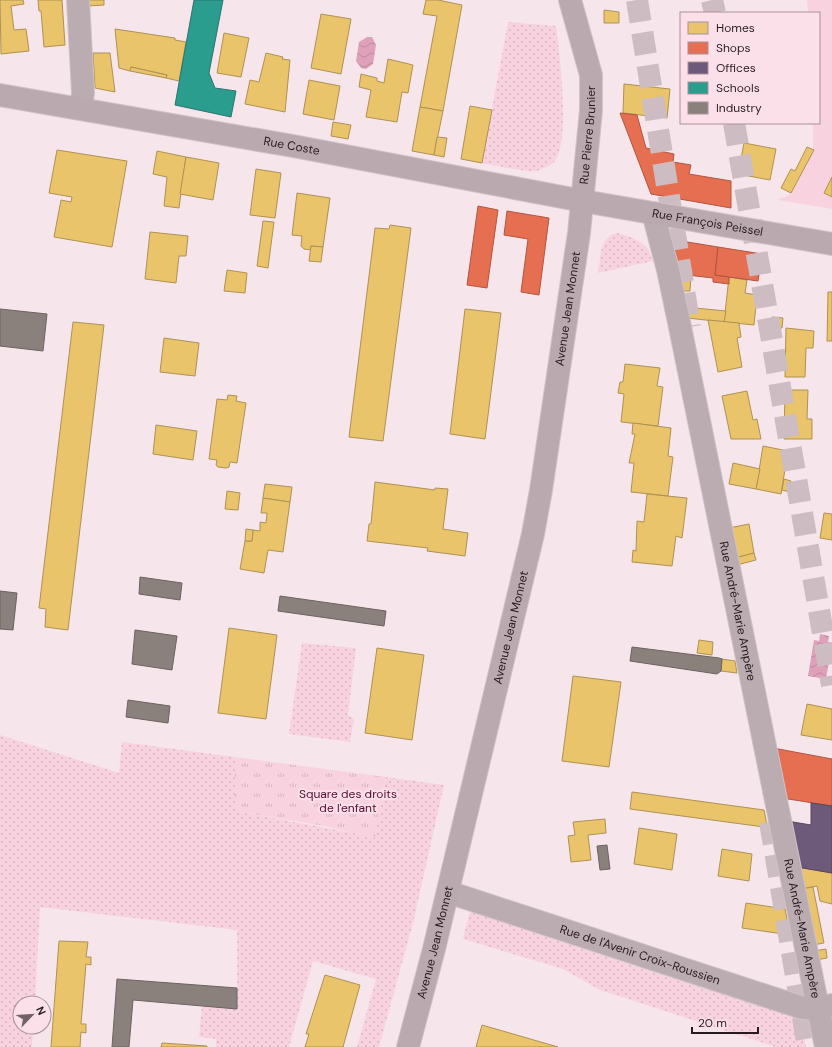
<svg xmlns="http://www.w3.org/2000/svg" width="832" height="1047" viewBox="0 0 832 1047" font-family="'DM Sans',sans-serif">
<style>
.grass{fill:url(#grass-dots)}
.park{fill:url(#park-tufts)}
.pitch{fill:#f9d2e0}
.water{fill:url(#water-waves)}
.homes{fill:#e9c46a;stroke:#af9154}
.shops{fill:#e76f51;stroke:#ae5642}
.offices{fill:#6d597a;stroke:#58465f}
.schools{fill:#2a9d8f;stroke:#29766e}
.industry{fill:#8a817c;stroke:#6d6260}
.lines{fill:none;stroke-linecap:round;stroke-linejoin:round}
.highway-tunnel{stroke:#cdbdc2;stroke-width:22;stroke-dasharray:22 11;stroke-linecap:butt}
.street-casing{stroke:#cfc3c7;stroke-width:24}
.secondary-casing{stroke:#cfc3c7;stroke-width:24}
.street{stroke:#baacb0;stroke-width:22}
.secondary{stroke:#baaab0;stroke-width:22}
.labels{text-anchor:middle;stroke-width:4;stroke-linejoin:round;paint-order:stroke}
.street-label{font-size:12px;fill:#281b20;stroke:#fce0e9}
.park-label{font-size:12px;fill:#530a2f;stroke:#fce0e9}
</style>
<defs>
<pattern id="grass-dots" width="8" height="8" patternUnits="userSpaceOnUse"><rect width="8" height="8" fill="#f9d2e0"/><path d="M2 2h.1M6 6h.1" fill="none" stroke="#d5b4c0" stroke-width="1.8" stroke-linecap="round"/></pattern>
<pattern id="park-tufts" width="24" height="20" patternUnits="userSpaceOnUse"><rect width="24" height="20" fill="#f9d2e0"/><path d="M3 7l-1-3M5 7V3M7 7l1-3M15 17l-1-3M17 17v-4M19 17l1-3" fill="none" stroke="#d5b4c0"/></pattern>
<pattern id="water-waves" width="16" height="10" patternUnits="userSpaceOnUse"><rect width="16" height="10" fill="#dea1b9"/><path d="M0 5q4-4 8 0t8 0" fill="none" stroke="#be8a9f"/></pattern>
</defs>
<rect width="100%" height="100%" fill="#f6e6eb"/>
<!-- grass -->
<g class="grass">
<path d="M508 22 556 26C559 52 572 144 553 163 550 166 541 169 537 171 529 173 493 165 482 163Z"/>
<path d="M617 233C634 238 649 242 653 261L598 273C601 258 599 236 617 233Z"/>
<path d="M302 643 356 648 348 715 354 719 350 742 289 734Z"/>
<path d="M0 735 119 773 122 742 235 757V811L375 837 386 777 444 785 413 923 379 1047H357L376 979 313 961 289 1047H216V1039L199 1037 202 1006 237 1009V930L40 907 35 1003H20V1027H33L32 1047H0Z"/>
<path d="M470 911 799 1018 806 1047H776L600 990 563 969 463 939Z"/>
</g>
<!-- park -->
<path class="park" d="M235 757 386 777 375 838 324 826 235 811Z"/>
<!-- pitch -->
<path class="pitch" d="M807 0H832V209L778 200 791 194 813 151V123H819V13H808Z"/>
<!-- water -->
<g class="water">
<path d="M367 37H372L376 45 373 64 366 69 361 68 356 61 359 42Z"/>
<path d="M820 634 829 636 828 642 832 643 826 679 808 676 814 640 819 641Z"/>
</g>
<!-- homes -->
<g class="homes">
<path d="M0 0H23L24 4 11 6 14 30 26 29 29 51 1 54Z"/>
<path d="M38 0H62L65 45 44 47 41 11H39Z"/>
<path d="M88 0H104V5L88 6Z"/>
<path d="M426 0H438L462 5 443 111 420 107 437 16 423 14Z"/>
<path d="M604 10 619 12V23H604Z"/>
<path d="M321 14 351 19 341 74 311 68Z"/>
<path d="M115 29 175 38V40L186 42 179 81 166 78 167 75 131 67 130 71 119 68Z"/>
<path d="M224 33 249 38 241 77 217 73Z"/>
<path d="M93 53H110L115 92 95 88Z"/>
<path d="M266 53 283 57 282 59 290 60 285 112 245 104 250 80 259 82Z"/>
<path d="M388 59 413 65 408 93 402 92 397 122 366 117 371 90 359 87 361 74 377 78V81L384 83Z"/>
<path d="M131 67 167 75 166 78 130 71Z"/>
<path d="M309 80 340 86 334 120 303 114Z"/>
<path d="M624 84 670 89 667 118 623 113Z"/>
<path d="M470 106 492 110 482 163 461 159Z"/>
<path d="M420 107 443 111 434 155 412 151Z"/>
<path d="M333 122 351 125 348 139 331 136Z"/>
<path d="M437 137 447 138 444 157 434 155Z"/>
<path d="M744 143 776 149 770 180 738 174Z"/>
<path d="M807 147 814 150 791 193 781 188 791 169 795 171Z"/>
<path d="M57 150 127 161 112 247 54 237 61 200 71 202 72 197 49 193Z"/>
<path d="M157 151 186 157 179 208 164 206 167 177 153 174Z"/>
<path d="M186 157 219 163 213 200 180 194Z"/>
<path d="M256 169 281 173 275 218 250 215Z"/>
<path d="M832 177V197L824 193Z"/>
<path d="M297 193 330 198 323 247 311 246V250L304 249 301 246 302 236 292 235Z"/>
<path d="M263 221 274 222 268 268 257 266Z"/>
<path d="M390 225 411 228 383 441 349 437 375 228 389 229Z"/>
<path d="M150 232 188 236 186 256H179L176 283 145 279Z"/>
<path d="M311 246 323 247 321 262 309 261Z"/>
<path d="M227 270 247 273 245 293 224 291Z"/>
<path d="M679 274 691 276 690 291H682Z"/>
<path d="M729 277 747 280 745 293 757 295 754 325 724 322Z"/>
<path d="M828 292H832V341H827Z"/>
<path d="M685 307 726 311 724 322 687 318Z"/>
<path d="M465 309 501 313 485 439 450 434Z"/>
<path d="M772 317 783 318 782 328 772 327Z"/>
<path d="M708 320 739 323 741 337 737 338 742 367 718 372Z"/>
<path d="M73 322 104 325 68 630 45 627 46 609 39 608Z"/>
<path d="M786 328 814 331 813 348H806L805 377H785Z"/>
<path d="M164 338 199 343 195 376 160 372Z"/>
<path d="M625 364 660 368 657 386 663 387 658 426 621 422 624 394 618 393 620 382H623Z"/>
<path d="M785 390H808L807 419H812V439H784Z"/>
<path d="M747 391 753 420 757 419 761 439H731L722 396Z"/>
<path d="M228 395 237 396 236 401 246 403 237 463 230 462 229 467 226 468 218 467 216 465 217 460 209 459 217 399 227 400Z"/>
<path d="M633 423 671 428 668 456 673 457 668 496 631 492 634 463H629L635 434H632Z"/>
<path d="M156 425 197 431 193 460 153 454Z"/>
<path d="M763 446 788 451 781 494 756 489Z"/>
<path d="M733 463 760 469 756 489 729 484Z"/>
<path d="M784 479 791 481 790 492 782 490Z"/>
<path d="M375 482 435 490V488L448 489 443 529 468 533 465 556 427 551 428 548 367 541 369 524H371Z"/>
<path d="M265 484 292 487 290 502 263 498Z"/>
<path d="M227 491 240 493 238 510 225 509Z"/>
<path d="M647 494 687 498 682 538 676 536 672 566 632 562 633 550 636 551 637 521 644 522Z"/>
<path d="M263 498 290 502 283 552 268 550 264 573 240 569 245 541H252L253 530 260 531V522L266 523 267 513H261Z"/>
<path d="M824 513 832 514V540L820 538Z"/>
<path d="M749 524 754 553 735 558 729 528Z"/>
<path d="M246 529 253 530 252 541H245Z"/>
<path d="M754 553 756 560 737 565 735 558Z"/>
<path d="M229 628 277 635 266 719 218 713Z"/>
<path d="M699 640 713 642 712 655 697 653Z"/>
<path d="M377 648 424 655 412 740 365 733Z"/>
<path d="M722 659 735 661 737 673 721 671Z"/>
<path d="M573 676 621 682 609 767 562 761Z"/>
<path d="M807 704 832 709V740L801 735Z"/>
<path d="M632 792 764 810 767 825 764 827 630 809Z"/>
<path d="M605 819 606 833 588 835 591 860 571 862 568 836 575 835 573 822Z"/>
<path d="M639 828 677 834 672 870 634 864Z"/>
<path d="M722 849 752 854 749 881 718 876Z"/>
<path d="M797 867 832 873V904L820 901 817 886 801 889Z"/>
<path d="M813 887 824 943 813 945 801 889Z"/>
<path d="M746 903 785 909 790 935 742 928Z"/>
<path d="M59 941 88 942 86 957H91V965L86 964 81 1024H86V1033L81 1032 80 1047H51Z"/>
<path d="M826 949 827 958 816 960 814 951Z"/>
<path d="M325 975 360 985 343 1047H305L309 1034H306Z"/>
<path d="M482 1025 558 1047H476Z"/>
<path d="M162 1043 207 1046V1047H161Z"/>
</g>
<!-- shops -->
<g class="shops">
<path d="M620 113 637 115 646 148 674 154 673 162 691 165 689 174 731 181V208L651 194Z"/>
<path d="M478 206 498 210 487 288 467 285Z"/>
<path d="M507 211 549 218 539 295 521 292 528 239 504 235Z"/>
<path d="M681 241 718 247 715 275 729 277V284L713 282V278L679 274 674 246Z"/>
<path d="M718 247 762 254 758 281 715 275Z"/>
<path d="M773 748 832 759V806L782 798Z"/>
</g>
<!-- offices -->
<path class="offices" d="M811 803 832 806V873L797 867 787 821 811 825Z"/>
<!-- schools -->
<path class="schools" d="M194 0H223L209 73 215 88 236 91 231 117 175 105Z"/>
<!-- industry -->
<g class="industry">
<path d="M0 309 47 314 43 351 0 346Z"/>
<path d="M140 577 182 583 180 600 139 594Z"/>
<path d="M0 591 17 593 13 630 0 629Z"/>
<path d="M280 596 386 611 384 626 278 611Z"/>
<path d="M135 630 177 636 172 670 132 664Z"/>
<path d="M632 647 719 658 722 659 721 671 717 674 630 661Z"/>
<path d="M128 700 170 706 168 723 126 717Z"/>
<path d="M607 845 610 869 600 870 597 846Z"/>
<path d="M117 979 237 988V1009L133 1000 129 1047H112Z"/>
</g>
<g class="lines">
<!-- highway-tunnel -->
<g class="highway-tunnel">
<path d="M637 0 690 327"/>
<path d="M712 0 715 13"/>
<path d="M734 123 832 685"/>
<path d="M770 822 808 1047"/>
</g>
<defs>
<g id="street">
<path d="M78 0 83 93 81 109"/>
<path id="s1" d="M653 213 668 270 680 327 826 1047"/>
<path id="s2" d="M448 892 803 1008 819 1009 832 1005"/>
</g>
<g id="secondary">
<path id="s3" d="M0 95 293 146 583 201 832 244"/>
<path id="s4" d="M408 1047 434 949 533 534 541 490 579 233 591 110V75L570 0"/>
</g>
</defs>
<!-- street casing -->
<use href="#street" class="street-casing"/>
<!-- secondary casing -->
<use href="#secondary" class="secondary-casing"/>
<!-- street -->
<use href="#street" class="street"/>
<!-- secondary -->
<use href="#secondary" class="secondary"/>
</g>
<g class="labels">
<!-- street labels -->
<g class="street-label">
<text dy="4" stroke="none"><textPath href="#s4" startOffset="931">Rue Pierre Brunier</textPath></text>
<text dy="4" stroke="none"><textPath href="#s3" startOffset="296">Rue Coste</textPath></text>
<text dy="4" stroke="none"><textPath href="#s3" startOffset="719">Rue François Peissel</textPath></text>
<text dy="4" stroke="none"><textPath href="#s4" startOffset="756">Avenue Jean Monnet</textPath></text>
<text dy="4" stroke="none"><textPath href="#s1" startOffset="407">Rue André-Marie Ampère</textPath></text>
<text dy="4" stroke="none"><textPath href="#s4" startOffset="432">Avenue Jean Monnet</textPath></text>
<text dy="4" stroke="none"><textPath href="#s1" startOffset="731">Rue André-Marie Ampère</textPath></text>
<text dy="4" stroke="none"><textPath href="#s4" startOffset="108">Avenue Jean Monnet</textPath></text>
<text dy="4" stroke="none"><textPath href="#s2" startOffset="202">Rue de l'Avenir Croix-Roussien</textPath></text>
</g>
<!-- park labels -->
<g class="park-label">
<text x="348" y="798">Square des droits<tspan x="348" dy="14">de l'enfant</tspan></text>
</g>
</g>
<!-- legend -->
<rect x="680" y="12" width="140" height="112" fill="#fce0e9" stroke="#a79199"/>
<rect x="688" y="22" width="20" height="12" fill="#e9c46a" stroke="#a79199"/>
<text x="716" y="32" font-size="12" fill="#281b20">Homes</text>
<rect x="688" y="42" width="20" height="12" fill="#e76f51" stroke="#a79199"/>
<text x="716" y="52" font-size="12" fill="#281b20">Shops</text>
<rect x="688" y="62" width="20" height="12" fill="#6d597a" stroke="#a79199"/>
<text x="716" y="72" font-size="12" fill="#281b20">Offices</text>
<rect x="688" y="82" width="20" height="12" fill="#2a9d8f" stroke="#a79199"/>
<text x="716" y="92" font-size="12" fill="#281b20">Schools</text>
<rect x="688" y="102" width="20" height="12" fill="#8a817c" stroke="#a79199"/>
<text x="716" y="112" font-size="12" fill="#281b20">Industry</text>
<!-- north arrow -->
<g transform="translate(32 1015) rotate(65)"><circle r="19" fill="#fce0e9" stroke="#a79199"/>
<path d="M0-3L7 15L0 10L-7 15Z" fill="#706267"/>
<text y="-6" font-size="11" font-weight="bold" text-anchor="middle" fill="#281b20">N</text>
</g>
<!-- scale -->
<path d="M692 1027v6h66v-6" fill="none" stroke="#281b20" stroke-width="2"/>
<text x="698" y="1027" font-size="12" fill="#281b20" stroke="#fce0e9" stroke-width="3" paint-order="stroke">20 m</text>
</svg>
